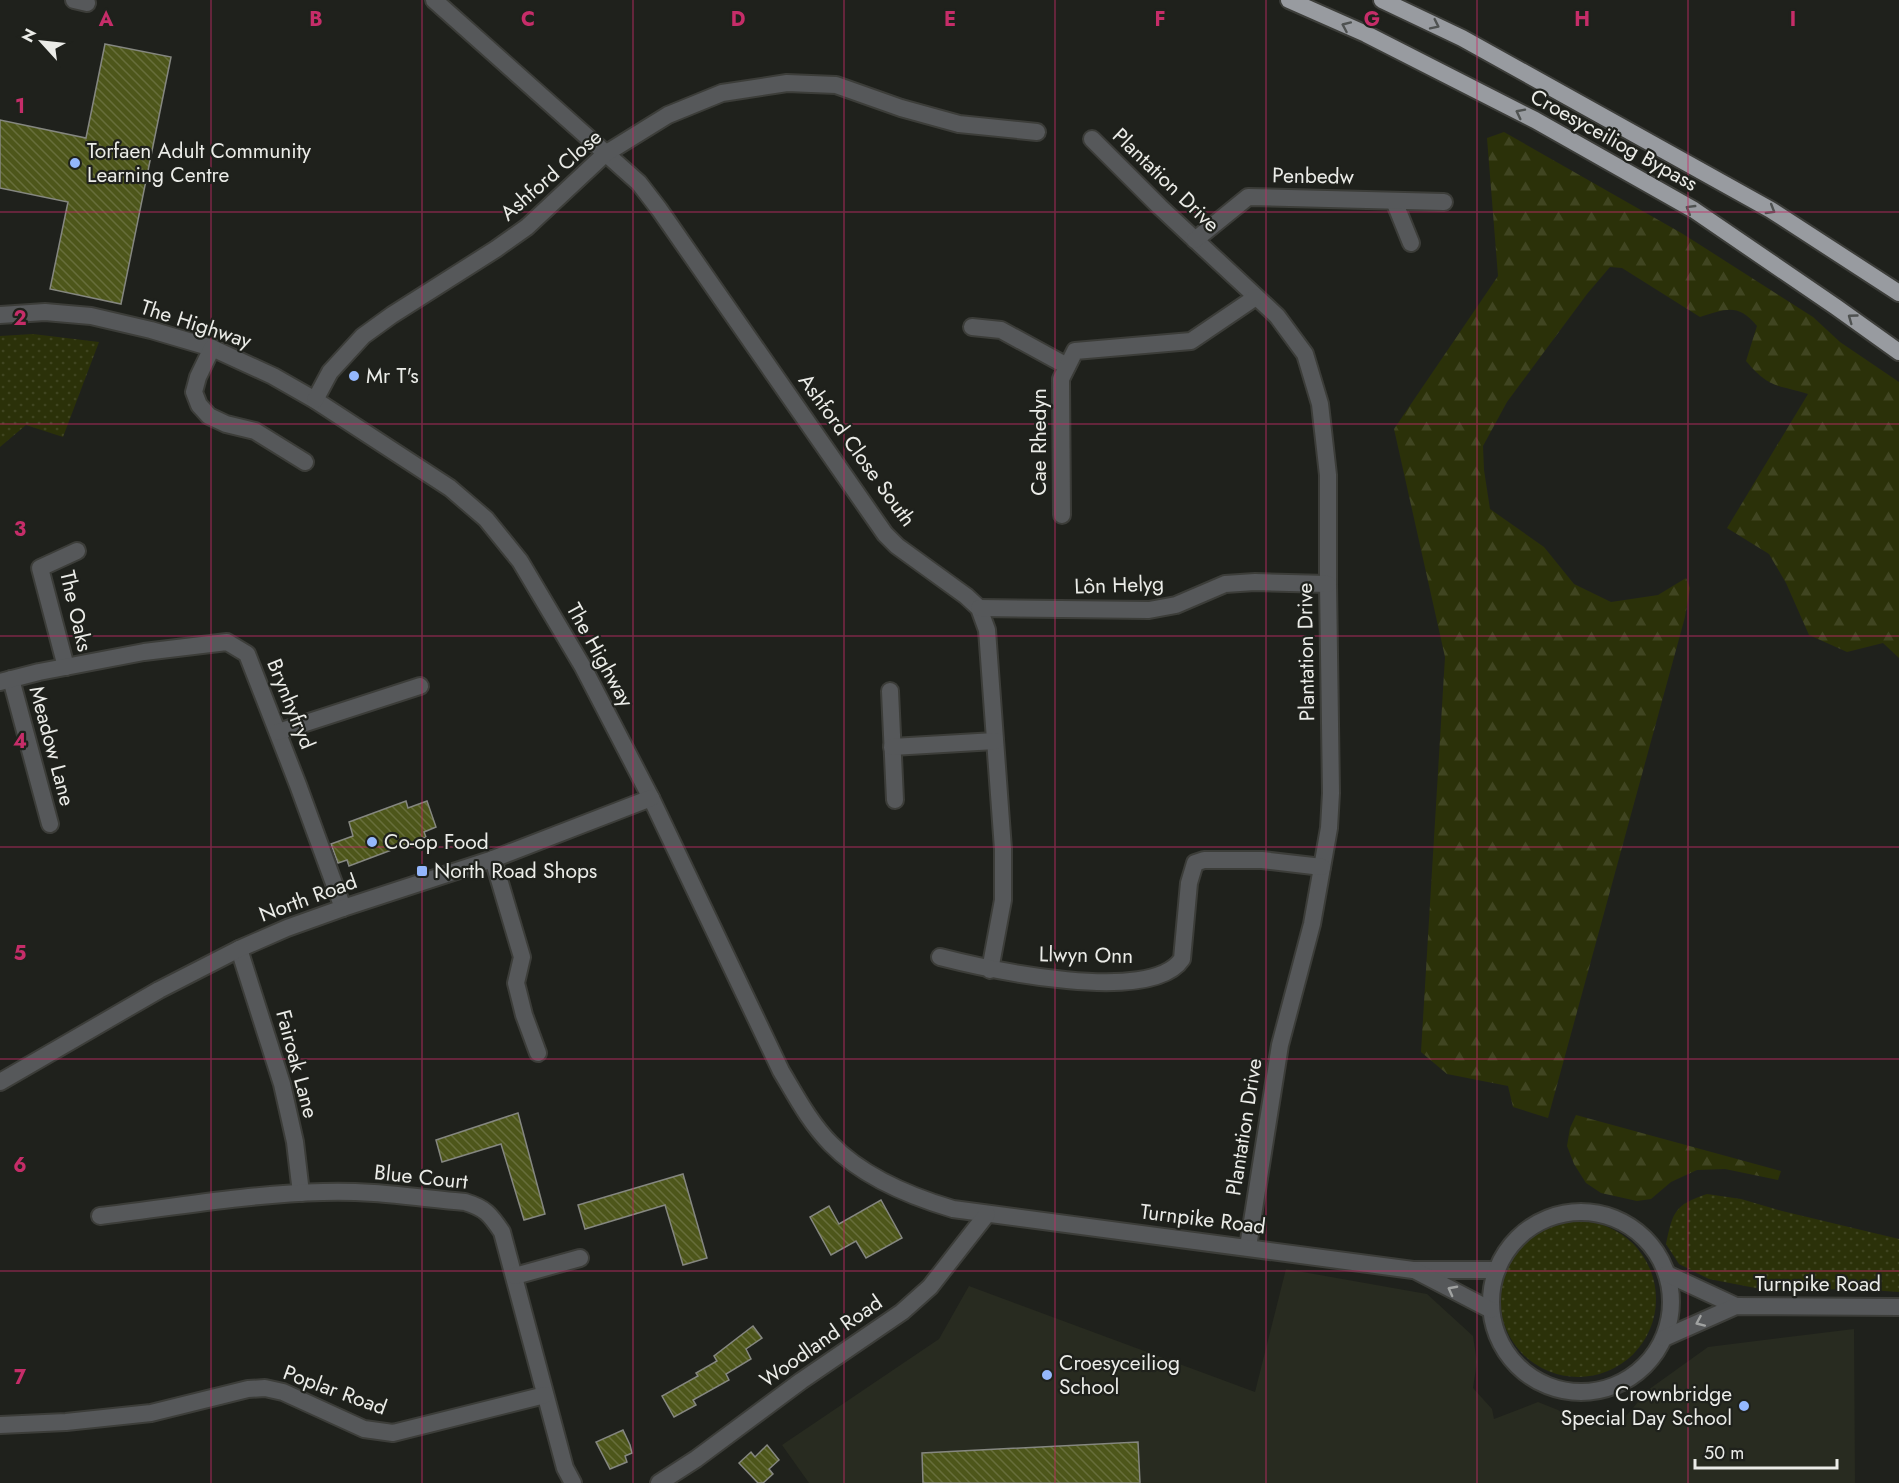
<svg xmlns="http://www.w3.org/2000/svg" width="1899" height="1483" viewBox="0 0 1899 1483" font-family="Jost,sans-serif">
<style>
.built{fill:#282b20}
.grass{fill:url(#grass-dots)}
.forest{fill:url(#forest-firs)}
.building{fill:url(#building-back-hatch);stroke:#858780;stroke-width:1.5}
.lines{fill:none;stroke-linecap:round;stroke-linejoin:round}
.minor-casing{stroke:#3c3d39;stroke-width:20}
.trunk-casing{stroke:#3c3d39;stroke-width:20}
.minor{stroke:#56585a;stroke-width:16}
.trunk{stroke:#989ba0;stroke-width:16}
.oneway{stroke:#4f5251}
.oneway2{stroke:#a0a2a1}
.grid{fill:none;stroke:#c62d69;stroke-width:1.5;stroke-opacity:0.55}
.poi-dot{fill:#94b7fd;stroke:#1f211c;stroke-width:2}
.labels{text-anchor:middle;stroke-width:4.5;stroke-linejoin:round;paint-order:stroke}
.street-label{font-size:21px;fill:#ebece8;stroke:#1f211c}
.poi-label{font-size:21px;fill:#ebece8;stroke:#1f211c;text-anchor:start}
.grid-label{font-size:20px;text-anchor:middle;font-weight:bold;fill:#c62d69;stroke:#1f211c;stroke-width:4.5;stroke-linejoin:round;paint-order:stroke}
</style>
<defs>
<pattern id="grass-dots" width="8" height="8" patternUnits="userSpaceOnUse" patternTransform="scale(1.5)"><rect width="8" height="8" fill="#2b3109"/><path d="M2 2h.1M6 6h.1" fill="none" stroke="#404521" stroke-width="1.8" stroke-linecap="round"/></pattern>
<pattern id="forest-firs" width="22" height="20" patternUnits="userSpaceOnUse" patternTransform="scale(1.5)"><rect width="22" height="20" fill="#2b3109"/><path d="M5 1l3.5 6h-7zM16 11l3.5 6h-7z" fill="#404521"/></pattern>
<pattern id="building-back-hatch" width="6" height="6" patternUnits="userSpaceOnUse" patternTransform="scale(1.5)"><rect width="6" height="6" fill="#4d561a"/><path d="M-1 5l2 2M0 0l6 6M5-1l2 2" fill="none" stroke="#676e3b"/></pattern>
</defs>
<rect width="100%" height="100%" fill="#1f211c"/>
<!-- built -->
<path class="built" d="M1286 1269 1427 1294 1473 1336 1477 1362 1473 1388 1492 1409 1494 1419 1538 1402 1558 1410 1577 1422 1627 1415 1648 1390 1708 1347 1854 1329 1855 1483H809L782 1445 939 1339 969 1286 1255 1392Z"/>
<!-- grass -->
<g class="grass">
<path d="M33 334 99 342 63 437 26 425 0 447V336Z"/>
<path d="M1707 1194 1741 1199 1782 1211 1899 1239V1292L1855 1289 1766 1290 1709 1279 1679 1264 1666 1244C1673 1212 1674 1205 1707 1194Z"/>
<circle cx="1578" cy="1299" r="78"/>
</g>
<!-- forest -->
<g class="forest">
<path d="M1504 132 1683 234 1813 317 1840 342 1899 382V658L1883 643 1847 652 1809 635 1786 583 1769 554 1727 528 1808 394C1776 384 1770 389 1746 361L1757 326C1738 303 1726 309 1700 317L1622 268 1610 267 1587 294 1507 402 1483 446 1484 470 1490 509 1544 547 1574 584 1611 602 1658 595 1686 578 1690 588 1685 617 1548 1118 1513 1107 1508 1086 1447 1074 1421 1052 1445 657 1394 429 1498 276 1487 138Z"/>
<path d="M1576 1115 1781 1171 1778 1180 1725 1169 1697 1170 1671 1182 1651 1199 1637 1201 1601 1193 1586 1183 1574 1164 1567 1146 1570 1128Z"/>
</g>
<!-- building -->
<g class="building">
<path d="M105 44 171 57 121 304 50 289 68 202 0 188V120L86 138Z"/>
<path d="M406 801 408 808 427 801 436 827 424 832 426 837 349 866 347 860 338 863 331 844 353 836 349 822Z"/>
<path d="M518 1113 545 1214 524 1220 501 1144 442 1162 436 1140Z"/>
<path d="M683 1174 707 1258 683 1265 665 1205 585 1229 578 1205Z"/>
<path d="M881 1200 902 1238 866 1258 856 1241 831 1255 810 1217 829 1206 839 1224Z"/>
<path d="M753 1326 762 1338 746 1349 751 1359 726 1374 729 1380 693 1400 696 1405 674 1417 662 1396 698 1376 696 1373 717 1361 714 1356Z"/>
<path d="M623 1430 630 1445 632 1453 625 1456 627 1462 610 1469 596 1442Z"/>
<path d="M1138 1442 1140 1483H923L922 1453Z"/>
<path d="M767 1445 779 1460 769 1469 773 1474 763 1483H758L739 1463 751 1452 755 1457Z"/>
</g>
<g class="lines">
<defs>
<g id="minor">
<path d="M74 0 87 3"/>
<path d="M434 0 639 183 659 209 885 534 897 546 966 596 979 608 987 630 1003 849V900L990 970"/>
<path d="M1092 139 1160 207 1277 316 1305 354 1320 404 1328 475V584L1331 793 1329 828 1312 924 1280 1045 1248 1247"/>
<path d="M1394 201 1411 243"/>
<path d="M1195 240 1248 197 1444 202"/>
<path d="M0 315 45 312 91 316 151 330 212 348 273 376 315 400 450 488 486 519 520 561 583 667 651 798 781 1071C796 1096 810 1123 831 1144 863 1177 909 1196 953 1209L1413 1270H1497"/>
<path d="M972 327 1001 330 1067 366"/>
<path d="M212 348 198 377 194 392 199 405 209 416 226 424 255 431 305 462"/>
<path d="M315 400 330 372 363 336 392 315 496 249 527 227 605 154 668 115 722 93 787 83 836 85 901 108 959 124 1037 132"/>
<path d="M1062 515 1061 379 1075 351 1191 341 1256 297"/>
<path d="M979 608 1149 610 1176 605 1225 584 1255 582 1328 584"/>
<path d="M66 667 40 568 77 551"/>
<path d="M11 679 50 824"/>
<path d="M0 682 39 672 144 652 227 642 247 654 298 785 343 908"/>
<path d="M890 691 895 800"/>
<path d="M278 732 420 686"/>
<path d="M892 747 995 741"/>
<path d="M493 859 522 957 516 983 524 1015 538 1053"/>
<path d="M239 949 282 1084 295 1142 301 1193"/>
<path d="M940 957C987 969 1151 1006 1182 959L1189 883 1195 863 1204 860H1262L1322 867"/>
<path d="M0 1082 159 990 239 949 287 928 343 908 493 859 651 798"/>
<circle cx="1581" cy="1302" r="90"/>
<path d="M100 1216C174 1207 249 1194 323 1192 370 1190 418 1198 465 1202 485 1208 490 1214 502 1232L565 1468 573 1483"/>
<path d="M1416 1271 1491 1310"/>
<path d="M1667 1274 1736 1306"/>
<path d="M515 1276 580 1258"/>
<path d="M1664 1338 1736 1306 1899 1307"/>
<path d="M0 1425 66 1422 151 1413 248 1389 265 1388 283 1392 364 1429 393 1433 545 1395"/>
<path d="M659 1483 696 1459 801 1381 902 1312 930 1287 987 1214"/>
</g>
<g id="trunk">
<path d="M1289 0 1366 34 1535 120 1694 210 1836 307 1899 352"/>
<path d="M1382 0 1462 38 1771 210 1899 293"/>
</g>
</defs>
<!-- minor casing -->
<use href="#minor" class="minor-casing"/>
<!-- trunk casing -->
<use href="#trunk" class="trunk-casing"/>
<!-- minor -->
<use href="#minor" class="minor"/>
<!-- trunk -->
<use href="#trunk" class="trunk"/>
</g>
<!-- one-way arrows -->
<defs><path id="oneway-chevron" d="M-2-3.5L2.5 0L-2 3.5" fill="none" stroke-width="1.6" stroke-linecap="round" stroke-linejoin="round" transform="scale(1.5)"/></defs>
<g class="oneway">
<use href="#oneway-chevron" transform="translate(1435 25) rotate(26)"/>
<use href="#oneway-chevron" transform="translate(1346 26) rotate(-156)"/>
<use href="#oneway-chevron" transform="translate(1520 113) rotate(-153)"/>
<use href="#oneway-chevron" transform="translate(1690 209) rotate(-149)"/>
<use href="#oneway-chevron" transform="translate(1771 210) rotate(31)"/>
<use href="#oneway-chevron" transform="translate(1852 318) rotate(-144)"/>
</g>
<g class="oneway2">
<use href="#oneway-chevron" transform="translate(1452 1290) rotate(-152)"/>
<use href="#oneway-chevron" transform="translate(1700 1322) rotate(156)"/>
</g>
<!-- grid -->
<path class="grid" d="M211 0V1483M422 0V1483M633 0V1483M844 0V1483M1055 0V1483M1266 0V1483M1477 0V1483M1688 0V1483M0 212H1899M0 424H1899M0 636H1899M0 847H1899M0 1059H1899M0 1271H1899"/>
<!-- markers -->
<g class="poi-dot">
<circle cx="75" cy="163" r="6"/>
<circle cx="354" cy="376" r="6"/>
<circle cx="372" cy="842" r="6"/>
<rect x="416" y="865" width="12" height="12" rx="3"/>
<circle cx="1047" cy="1375" r="6"/>
<circle cx="1744" cy="1406" r="6"/>
</g>
<g class="labels">
<!-- street labels -->
<g class="street-label">
<text transform="translate(1614 140) rotate(29)" y="7">Croesyceiliog Bypass</text>
<text transform="translate(551 175) rotate(-41)" y="7">Ashford Close</text>
<text transform="translate(1313 176) rotate(1)" y="7">Penbedw</text>
<text transform="translate(1166 180) rotate(44)" y="7">Plantation Drive</text>
<text transform="translate(196 324) rotate(18)" y="7">The Highway</text>
<text transform="translate(1039 442) rotate(-90)" y="7">Cae Rhedyn</text>
<text transform="translate(857 450) rotate(54)" y="7">Ashford Close South</text>
<text transform="translate(1119 585) rotate(-2)" y="7">Lôn Helyg</text>
<text transform="translate(76 611) rotate(77)" y="7">The Oaks</text>
<text transform="translate(1306 652) rotate(-91)" y="7">Plantation Drive</text>
<text transform="translate(600 655) rotate(61)" y="7">The Highway</text>
<text transform="translate(291 704) rotate(68)" y="7">Brynhyfryd</text>
<text transform="translate(52 746) rotate(75)" y="7">Meadow Lane</text>
<text transform="translate(308 898) rotate(-20)" y="7">North Road</text>
<text transform="translate(1086 955) rotate(1)" y="7">Llwyn Onn</text>
<text transform="translate(297 1064) rotate(75)" y="7">Fairoak Lane</text>
<text transform="translate(1244 1127) rotate(-81)" y="7">Plantation Drive</text>
<text transform="translate(421 1177) rotate(6)" y="7">Blue Court</text>
<text transform="translate(1203 1219) rotate(7)" y="7">Turnpike Road</text>
<text x="1818" y="1291">Turnpike Road</text>
<text transform="translate(821 1341) rotate(-35)" y="7">Woodland Road</text>
<text transform="translate(335 1390) rotate(20)" y="7">Poplar Road</text>
</g>
<!-- poi labels -->
<g class="poi-label">
<text x="87" y="158">Torfaen Adult Community<tspan x="87" dy="24">Learning Centre</tspan></text>
<text x="366" y="383">Mr T's</text>
<text x="384" y="849">Co-op Food</text>
<text x="434" y="878">North Road Shops</text>
<text x="1059" y="1370">Croesyceiliog<tspan x="1059" dy="24">School</tspan></text>
<text x="1732" y="1401" text-anchor="end">Crownbridge<tspan x="1732" dy="24">Special Day School</tspan></text>
</g>
</g>
<g class="grid-label">
<text x="106" y="26">A</text>
<text x="316" y="26">B</text>
<text x="528" y="26">C</text>
<text x="738" y="26">D</text>
<text x="950" y="26">E</text>
<text x="1160" y="26">F</text>
<text x="1372" y="26">G</text>
<text x="1582" y="26">H</text>
<text x="1793" y="26">I</text>
<text x="20" y="113">1</text>
<text x="20" y="325">2</text>
<text x="20" y="536">3</text>
<text x="20" y="748">4</text>
<text x="20" y="960">5</text>
<text x="20" y="1172">6</text>
<text x="20" y="1384">7</text>
</g>
<!-- north arrow -->
<g transform="translate(42 42) rotate(297)" stroke="#1f211c" stroke-width="4.5" paint-order="stroke">
<path d="M0-4.5L10 22L0 15L-10 22Z" fill="#ebece8"/>
<text y="-9" font-size="16" font-weight="bold" text-anchor="middle" fill="#ebece8">N</text>
</g>
<!-- scale -->
<path d="M1695 1459v9h142v-9" fill="none" stroke="#ebece8" stroke-width="3"/>
<text x="1704" y="1459" font-size="18" fill="#ebece8" stroke="#1f211c" stroke-width="4.5" paint-order="stroke">50 m</text>
</svg>
